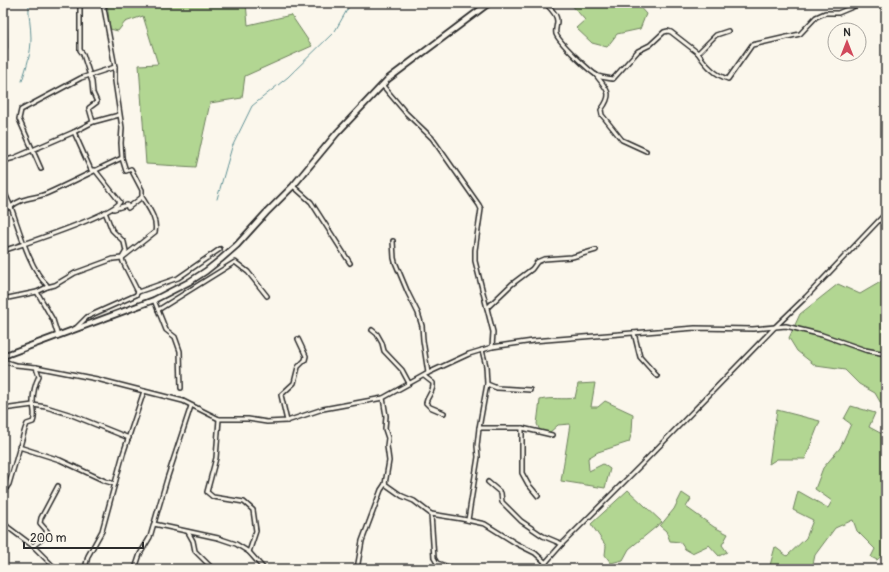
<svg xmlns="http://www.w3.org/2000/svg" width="889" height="572" viewBox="0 0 889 572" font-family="Pangolin,sans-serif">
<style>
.green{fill:#b2d692;stroke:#6e805e}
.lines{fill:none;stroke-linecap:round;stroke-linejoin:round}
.stream{stroke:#609195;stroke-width:1}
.minor-casing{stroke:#2b2b2b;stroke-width:6}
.secondary-casing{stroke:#2b2b2b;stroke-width:8}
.minor{stroke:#fbf7ec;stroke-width:3}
.secondary{stroke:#fbf7ec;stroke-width:4.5}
</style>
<rect width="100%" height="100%" fill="#fbf7ec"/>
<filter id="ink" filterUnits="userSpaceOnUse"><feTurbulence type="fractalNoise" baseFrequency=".025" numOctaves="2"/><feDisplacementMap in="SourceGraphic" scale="8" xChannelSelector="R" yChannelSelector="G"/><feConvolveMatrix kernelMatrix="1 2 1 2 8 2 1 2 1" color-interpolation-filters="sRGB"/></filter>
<g filter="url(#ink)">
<!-- green -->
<g class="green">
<path d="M107 3H246L248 25 291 15 312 46 245 76 242 98 210 103 196 167 146 164 139 65 158 64 143 16 125 22 118 31 110 29Z"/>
<path d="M570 3H636L646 14 640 29 617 34 607 47 592 43 576 28 585 20Z"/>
<path d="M886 262V412L875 393 859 384 845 370 816 366 797 351 789 338 800 314 838 284 860 294 884 280 881 270Z"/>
<path d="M595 383 591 407H598L605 401 633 414 632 432 629 442 598 452 588 458 589 471 603 464 610 469 605 488 561 481 570 424 558 425 549 433H541L537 424 540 400C552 397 563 400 575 398L578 384Z"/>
<path d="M851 406 875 413 869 427 886 436V552L877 560 871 557 875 549 857 531 853 520 835 528 815 555 812 569H769L775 547 787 556 806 538 813 520 793 510 798 491 828 508 832 501 815 489 823 468 840 448 851 424 844 419Z"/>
<path d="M777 410 820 421 805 459H777L769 464Z"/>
<path d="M628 490 662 522 629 549 623 560 611 563 605 555 606 546 591 524Z"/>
<path d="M682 493 691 499 686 507 714 527 728 534 722 545 727 552 719 556 709 545 692 553 685 549 680 542 670 541 666 531 660 526 674 509Z"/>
</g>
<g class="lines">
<!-- stream -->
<g class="stream">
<path d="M22 81C27 65 31 54 31 38 31 26 28 15 29 3"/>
<path d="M217 199 232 147 252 106 288 77 335 31 351 3"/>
</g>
<defs>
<g id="minor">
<path d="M103 3 115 67V81L122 128 121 143 122 158 126 171 131 169 142 190V197L128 208 127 205 114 209"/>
<path d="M545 3C550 8 557 14 557 21 557 25 555 30 556 34 559 42 590 72 598 76 603 78 608 78 613 79L638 51 650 45 664 32 668 31 671 32 698 53 716 35 728 31"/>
<path d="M3 19H4L5 47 3 50"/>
<path d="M698 53C705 64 715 75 728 79L752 45 800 34 816 17 825 13H838L862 3"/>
<path d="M596 75C607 90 614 93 601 110L602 115 622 140 646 151"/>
<path d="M383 86 406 113 432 138 479 205 481 209 475 250V261L493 332 492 347"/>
<path d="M93 122 119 115"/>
<path d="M3 161 14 158 74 132"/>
<path d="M41 169 19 119 21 110 81 78 115 67"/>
<path d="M293 186 311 202 350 263"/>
<path d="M3 189 11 207C21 197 35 199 48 193 73 182 97 169 122 158"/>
<path d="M3 209 11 207C19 229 30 269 47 285V287L37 292 3 299"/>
<path d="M393 241 394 258 395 262 408 293 418 313 422 326 423 340 428 373"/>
<path d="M3 251C23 244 111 216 120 202L95 170H91L74 132 93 122 89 108 97 102 93 93 92 82 83 54 80 50V3"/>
<path d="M47 287 55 285 75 273 113 259 122 258 155 232C158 220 148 207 142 197"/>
<path d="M37 292 53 320 58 336"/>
<path d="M138 292 178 278 220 249"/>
<path d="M154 300 166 330 175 337 180 351 181 388"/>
<path d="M487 308 512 284 532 269 537 262 544 259 572 257 596 250"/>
<path d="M158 310 235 262 248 272 267 296"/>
<path d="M76 328 87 317 136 295 138 292 123 262 122 258 126 251 124 242 112 230 105 212"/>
<path d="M372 330 377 334 382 343 384 351 402 370 409 383"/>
<path d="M634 333 640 357 657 376"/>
<path d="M3 361 16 365 36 367 97 379 183 401 219 419H248L267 422 287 421 323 409 383 398 428 373 469 354 492 347 533 341 695 328 753 329 786 326 822 335 865 350 886 354"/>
<path d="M424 376 433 383C434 392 427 396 426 403L430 407 444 413"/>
<path d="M487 384 497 388 530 390"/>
<path d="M3 409 33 405 46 407 72 415 129 438"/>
<path d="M219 419 216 458 207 492 213 497 244 502 253 510 256 531 249 552"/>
<path d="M287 421 281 395 294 383 298 367 305 360 306 356 298 339"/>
<path d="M479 428H522L552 435"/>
<path d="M522 428V473L528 484 538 496"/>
<path d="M19 447 60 460 105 481 115 484"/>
<path d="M488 482 501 493 502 502 521 521 543 536 562 544"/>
<path d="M385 484 402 496 414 501 431 514 462 519 485 524 517 544 535 553 546 563"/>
<path d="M3 493 9 484 25 429 27 424 33 422C36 415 33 409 33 402 33 393 35 384 39 376L36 367"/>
<path d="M431 514 434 558 437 563 455 569"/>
<path d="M468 520 478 457 477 446 479 428 487 384 486 366 482 350"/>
<path d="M3 522 9 528 33 546 56 569"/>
<path d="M154 524 218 538 236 544 249 552 264 569"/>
<path d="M188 532 193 541 195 551 213 569"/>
<path d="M33 546 42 539 47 531 40 523 41 518 58 486"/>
<path d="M85 569 88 556 102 531 123 454 144 391"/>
<path d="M135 569 140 554 150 537 167 479 191 406"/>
<path d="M357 569 362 541 381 490 385 484 389 461 387 446 388 438 385 429 386 416 383 398"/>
<path d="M540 569 562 544 639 467 775 327 806 297 886 213"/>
</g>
<path id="secondary" d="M3 356 154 300 189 282 206 271 221 259 237 245 266 213 293 186 337 133 388 79 489 3"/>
</defs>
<!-- minor casing -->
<use href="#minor" class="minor-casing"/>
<!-- secondary casing -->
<use href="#secondary" class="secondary-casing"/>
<!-- minor -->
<use href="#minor" class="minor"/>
<!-- secondary -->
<use href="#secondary" class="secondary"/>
</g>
</g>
<!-- margin -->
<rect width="889" height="572" fill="none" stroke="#fbf7ec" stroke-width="16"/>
<rect x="8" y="8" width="873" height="556" fill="none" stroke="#2b2b2b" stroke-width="1.5" filter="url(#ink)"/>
<!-- north arrow -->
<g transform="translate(847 42)"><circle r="19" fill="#fbf7ec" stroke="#a8a59f"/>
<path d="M0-3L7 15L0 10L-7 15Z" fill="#d1495b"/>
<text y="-6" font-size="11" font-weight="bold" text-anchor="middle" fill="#2b2b2b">N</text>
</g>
<!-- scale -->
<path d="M24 542v6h119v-6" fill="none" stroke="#2b2b2b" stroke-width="2"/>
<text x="30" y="542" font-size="12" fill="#2b2b2b" stroke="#fbf7ec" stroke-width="3" paint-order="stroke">200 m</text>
</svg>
